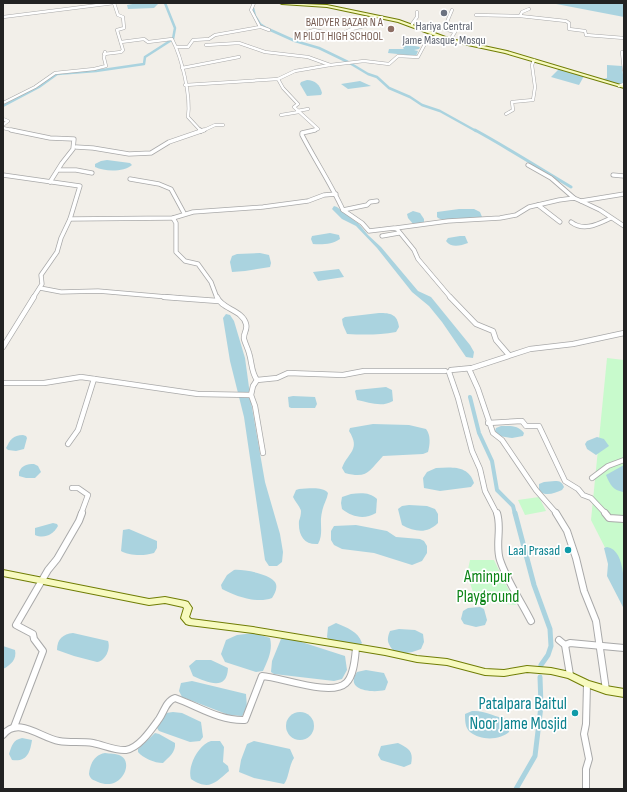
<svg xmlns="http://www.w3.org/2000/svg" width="627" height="792" viewBox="0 0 627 792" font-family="'Sofia Sans Condensed',sans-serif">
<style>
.park{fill:#c8facc}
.water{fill:#aad3df}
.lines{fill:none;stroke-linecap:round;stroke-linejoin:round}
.canal-far3{stroke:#aad3df;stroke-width:2.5}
.canal-far2{stroke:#aad3df;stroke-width:3}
.canal-far1{stroke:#aad3df;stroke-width:4}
.canal{stroke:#aad3df;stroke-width:5}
.street-far3-casing{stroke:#a9a9a9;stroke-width:3.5}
.street-far2-casing{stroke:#a9a9a9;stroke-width:5}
.street-far1-casing{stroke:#a9a9a9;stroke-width:6}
.street-casing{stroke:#a9a9a9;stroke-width:8}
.secondary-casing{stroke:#707d05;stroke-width:2}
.street-far3{stroke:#fff;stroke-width:2.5}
.street-far2{stroke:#fff;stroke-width:3.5}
.street-far1{stroke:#fff;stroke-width:4.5}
.street{stroke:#fff;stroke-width:6}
.secondary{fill:#f7fabf;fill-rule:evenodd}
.worship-dot{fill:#6b7280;stroke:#fff;stroke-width:1.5}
.education-dot{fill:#8d6e63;stroke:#fff;stroke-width:1.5}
.culture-dot{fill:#0f9aa8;stroke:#fff;stroke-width:1.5}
.labels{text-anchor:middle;stroke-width:3.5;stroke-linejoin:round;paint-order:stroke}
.far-education-label{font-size:12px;fill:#785e54;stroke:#fff;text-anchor:end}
.far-worship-label{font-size:12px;fill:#5b616d;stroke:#fff}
.culture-label{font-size:14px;fill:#0d838f;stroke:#fff;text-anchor:end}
.near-park-label{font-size:17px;fill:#0c8416;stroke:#fff}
.near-culture-label{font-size:17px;fill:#0d838f;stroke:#fff;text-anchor:end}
</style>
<rect width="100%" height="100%" fill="#f2efe9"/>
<!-- park -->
<g class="park">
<path d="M607 358 624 360V585L591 520Z"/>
<path d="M539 497 546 511 525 515 518 500Z"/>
<path d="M470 560H494L516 605 476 601 467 574Z"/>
</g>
<!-- water -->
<g class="water">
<path d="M138 3H158V4L154 8 128 9 127 5Z"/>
<path d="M551 3H624V17Z"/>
<path d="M401 45 405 44 420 47 419 49 414 50 418 51 416 56 388 53 389 49H404Z"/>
<path d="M607 65 622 66 624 83 619 85 603 79 607 78Z"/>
<path d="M559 69 584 76 579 85 551 77Z"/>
<path d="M307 80C315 80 320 85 322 93L321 95 307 96 300 84 301 82Z"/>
<path d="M360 81 371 86 348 89 341 84Z"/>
<path d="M107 160 130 163 132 165C124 172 105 172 95 167V164L101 161Z"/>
<path d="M334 206 337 207 359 224 368 235 381 247 418 291 431 297 470 345 474 352 473 358 466 357 442 322 429 306 412 292 377 248 356 226 342 219 332 209Z"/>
<path d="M459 209H474L480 212 482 217C472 219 444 224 437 217V212Z"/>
<path d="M413 211 420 213 424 219V223L414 225 408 218 407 214Z"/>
<path d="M330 233 339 235 340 239C333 244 322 245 313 244L311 239 312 236Z"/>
<path d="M460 236H465L468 243C460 246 451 248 446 241L448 238Z"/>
<path d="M260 253 269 255 271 263 270 267 245 271 232 272 230 262 232 256 237 254Z"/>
<path d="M339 269 344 277 318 281 313 272Z"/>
<path d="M379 313C391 313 397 314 399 327L396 332C380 335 364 335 347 334L343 325 342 319 345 317Z"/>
<path d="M226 314 230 315 234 321 245 358 251 402 265 482 280 534 283 552 282 562 277 566H269L265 560 244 417 230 361 223 318Z"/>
<path d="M386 387 392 390 393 401C381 408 369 402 357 400L355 391 356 390Z"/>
<path d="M293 396 315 397 317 404 315 408H291L289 407 288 397Z"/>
<path d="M373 424 409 425 426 429C431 435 430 445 428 452L423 454 383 456C369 471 368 479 345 473L342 468C348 452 361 450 349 431L350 428Z"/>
<path d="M501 426C510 426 518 425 524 433L523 436 512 438 499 436 495 431 496 428Z"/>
<path d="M23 435 26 436 27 438 24 449 16 451 8 450 6 448C10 440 13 435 23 435Z"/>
<path d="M597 437 604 439 609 446 596 455 587 449 585 444 587 441Z"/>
<path d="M34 464 38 466 41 472 35 478H26L19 476V472C22 465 27 464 34 464Z"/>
<path d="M624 465V492H623C613 490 610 485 606 475Z"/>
<path d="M436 468C451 467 469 465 474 483L471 487 440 491 424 488 423 478 427 472Z"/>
<path d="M555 481C560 481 562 482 564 487L562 490C554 493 547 497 539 491V484L544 482Z"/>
<path d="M299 489C308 489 322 486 328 493 327 500 323 505 322 512 319 524 324 533 318 544 304 545 298 535 299 521 300 518 301 515 301 511 300 506 295 502 293 497L296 490Z"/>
<path d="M351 494C360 493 370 492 377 499L376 513C364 520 352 517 342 509L341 503 342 497Z"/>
<path d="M409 505 427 506 435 509 438 514V523C427 534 415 532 402 525L398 509 402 506Z"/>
<path d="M53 523 57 524 58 526C53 535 44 539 35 535V528Z"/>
<path d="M356 525 387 531 396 537 420 539 424 541 427 546V553L422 561 412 565 374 553 342 549 334 545 331 540V531L334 526Z"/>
<path d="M129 529 157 541V548L154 553C145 556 129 556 121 551L123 530Z"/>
<path d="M607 547C627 550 624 592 624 609L607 576 608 564 604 548Z"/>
<path d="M234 570C243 569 269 574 274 581 279 586 275 593 272 598 257 604 235 596 222 589L221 585 227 575Z"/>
<path d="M480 607 484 609 487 620 485 625 476 627 464 624 461 619 463 611 468 608Z"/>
<path d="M336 623C347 628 358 631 362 643L357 648 330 642 327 637 328 627Z"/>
<path d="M399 629 415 630 423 634 424 642 421 649C410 653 395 658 389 644 387 640 388 636 390 631Z"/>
<path d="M73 633 108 641C111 649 105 661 97 662L74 656 57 650C57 639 63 634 73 633Z"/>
<path d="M254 633 270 638C273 650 268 660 263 671L256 672 225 662 221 654 226 640 237 635Z"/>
<path d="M289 638 345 656 347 670 342 679 334 681 274 674 271 672 272 661 281 639Z"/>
<path d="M3 646 15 650C17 659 11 665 3 669Z"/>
<path d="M196 660H211L228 668C227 692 207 682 193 676L189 666Z"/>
<path d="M366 670 384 673 388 682 385 690C373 693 344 691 357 672Z"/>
<path d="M192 681 246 694 247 708 242 716 229 715 182 697 179 691 181 683Z"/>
<path d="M472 711C484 710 495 717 507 719L510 726 509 732C500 740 481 741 470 732 465 728 465 720 465 714Z"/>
<path d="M173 712 182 713 201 722 203 737 200 741 190 742 159 731 157 728 160 720 166 713Z"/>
<circle cx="300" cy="726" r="14"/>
<path d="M155 733 159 734 175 743C176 752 169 757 163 763 154 763 143 758 138 752V749Z"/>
<path d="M22 738 32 740C30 753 27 762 12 760L9 754C12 745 13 740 22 738Z"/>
<path d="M211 741H220L224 747 223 762 228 766 229 771C215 783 209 791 191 779 187 767 198 745 211 741Z"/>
<path d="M254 741 290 749 294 758C289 765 289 778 284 784L254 778 239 772 241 760 247 744Z"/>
<path d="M398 743C408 748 414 751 411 764L404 767 381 760 378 755 381 746Z"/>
<path d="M105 753C110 754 116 753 121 756 134 763 121 792 98 782 93 780 90 779 89 774 90 764 94 755 105 753Z"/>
</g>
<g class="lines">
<!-- canal-far3 -->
<g class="canal-far3">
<path d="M253 8 255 16 260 24 266 28 295 41 319 48 348 62 368 74 377 77 389 88 410 97 422 105 440 111 476 131"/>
<path d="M3 106 39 87 57 74 96 71 144 64 145 57 173 39 175 28 165 3"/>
</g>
<!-- canal-far2 -->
<path class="canal-far2" d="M475 130C508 148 539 168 571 187"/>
<!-- canal-far1 -->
<path class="canal-far1" d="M470 397 479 433 492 461 497 490 513 506 515 514"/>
<!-- canal -->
<g class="canal">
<path d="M515 513 534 585 550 629 551 646 548 655 541 665"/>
<path d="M516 789 535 756 541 706 540 677"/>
</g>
<defs>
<g id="street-far3">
<path d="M476 15 520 16 522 12 529 9"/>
<path d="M520 16 566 21 569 23V29L585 31 586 35 624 38"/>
<path d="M3 17 114 3"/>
<path d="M412 24 417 17V12"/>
<path d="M261 27 269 30"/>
<path d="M304 33 314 30 338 35 352 29 368 25 382 17"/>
<path d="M450 40 455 32 444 29 452 10"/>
<path d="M121 42 144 39 148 42 172 39C182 58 191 96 188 117L201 131"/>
<path d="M206 45 239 43 265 52 308 57 330 65 364 61 389 64 398 56 418 57 426 42 437 36"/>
<path d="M176 47H188L193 40 209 39 215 35 260 27 251 10 254 3"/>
<path d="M624 52H622L624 70"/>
<path d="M104 54 121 52 123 50 117 30 124 28 123 17 118 15 114 3"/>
<path d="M182 68 239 57"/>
<path d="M278 79 295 71 330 65"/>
<path d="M185 85 278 79 283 88 298 104 294 107 318 129 311 131"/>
<path d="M619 86 624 84"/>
<path d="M3 103 35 87 55 73 94 69 106 66 104 58 105 52"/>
<path d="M297 111 308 109"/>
<path d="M506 114 513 110 512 102 533 100 535 87 532 65 534 60"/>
<path d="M281 115 299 112"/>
<path d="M3 119 8 121 3 125"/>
<path d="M3 128 16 131"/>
<path d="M202 131 215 125H223"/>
</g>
<g id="street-far2">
<path d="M11 130 50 138 74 139 73 149 62 163 50 182"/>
<path d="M200 130 201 131"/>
<path d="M315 130 302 133V135C315 160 331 184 343 210L367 205 370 202 377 201"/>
<path d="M76 147 93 148 129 154 151 153 169 142 204 130"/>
<path d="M528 165 551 178 574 198"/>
<path d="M59 170H76L92 173"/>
<path d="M3 175 80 186 70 219 61 238 57 252 41 275 42 284 33 298"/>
<path d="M613 175 624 176"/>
<path d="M130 179 159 184 171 189 184 213"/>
<path d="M581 201 600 210 624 226"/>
<path d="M538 205 560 222"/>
<path d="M343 210 362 223 369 231 394 228 397 229 414 250 418 259 451 298"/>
<path d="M173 218 176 223V252L185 261 198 264 211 282 217 298"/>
<path d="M70 219 173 218 193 212 263 207 308 201 324 195 336 194"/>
<path d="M571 222C584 232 598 224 611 218"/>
<path d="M396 228 448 221 500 218 516 215 529 207 559 200 574 198 581 201 624 194"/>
<path d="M382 236 399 233"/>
<path d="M40 288 61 292 98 291 179 298"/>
</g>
<g id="street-far1">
<path d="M164 297 218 301"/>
<path d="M217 297C221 309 243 310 246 324 248 330 243 333 244 339 245 343 248 349 249 353 252 362 251 372 257 380L253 386 251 395 255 406 263 453"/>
<path d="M450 297 476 324 493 331 496 340 509 355"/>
<path d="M3 347 34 297"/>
<path d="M469 369 478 389 493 433 502 440 536 490 557 514"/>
<path d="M451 370 472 368 530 349 573 344 624 333"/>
<path d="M449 372 458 398 472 451 480 469 485 491 497 514"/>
<path d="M257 380 277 378 288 373 343 375 364 371H445"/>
<path d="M3 383H44L81 377 198 394 251 395"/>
<path d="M488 423 522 421 526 426H539L565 481 578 489 583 495 591 498 606 514"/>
<path d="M68 444 78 430 94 379"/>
<path d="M592 478 608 466 624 460"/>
<path d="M72 488H78L88 495 81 514"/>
</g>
<g id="street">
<path d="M497 513C502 529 495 544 500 560 507 581 521 601 531 621"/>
<path d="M556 513 567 531 576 558 584 591 596 621 606 690"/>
<path d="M605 513 609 518 624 519"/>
<path d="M559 640 565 645 570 675"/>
<path d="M565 645 570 643 624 648"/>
<path d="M14 727 43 651 34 639 33 634 16 625 48 570 57 559 79 521 82 513"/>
<path d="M3 735C18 716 41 738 59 741 70 743 82 741 93 743 103 745 116 751 126 750 139 748 151 730 159 719 164 712 166 701 175 698 198 706 219 721 245 720L262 676C281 677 331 697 346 683 354 676 355 658 356 648"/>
<path d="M586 789V769L589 759 584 734 586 724 587 684"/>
</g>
<g id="secondary">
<path d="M280 3 327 5 399 20 451 39 507 51 624 86V88L505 53 449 41 398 22 327 7 282 4Z"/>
<path d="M3 570 149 599 165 597 185 601 188 602 192 608 189 617 191 619 253 627 385 649 417 656 447 659 485 669 504 670 527 666 551 668 570 672 589 681 606 686 624 689V697L606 694 584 686 568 678 551 674 527 672 504 676 485 675 447 665 417 662 385 655 253 633 189 625 186 624 181 618 184 608 183 607 165 603 149 605 3 576Z"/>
</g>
</defs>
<!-- street-far3 casing -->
<use href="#street-far3" class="street-far3-casing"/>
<!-- street-far2 casing -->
<use href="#street-far2" class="street-far2-casing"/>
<!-- street-far1 casing -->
<use href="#street-far1" class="street-far1-casing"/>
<!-- street casing -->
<use href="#street" class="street-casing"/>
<!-- secondary casing -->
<use href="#secondary" class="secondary-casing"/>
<!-- street-far3 -->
<use href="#street-far3" class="street-far3"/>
<!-- street-far2 -->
<use href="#street-far2" class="street-far2"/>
<!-- street-far1 -->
<use href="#street-far1" class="street-far1"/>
<!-- street -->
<use href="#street" class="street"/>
<!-- secondary -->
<use href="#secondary" class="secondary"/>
</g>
<!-- markers -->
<circle class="worship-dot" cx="444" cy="13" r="4"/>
<circle class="education-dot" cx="391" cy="29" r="4"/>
<g class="culture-dot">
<circle cx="568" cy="550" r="4"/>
<circle cx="575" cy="713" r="4"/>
</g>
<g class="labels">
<!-- far-education labels -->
<g class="far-education-label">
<text x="383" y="26">BAIDYER BAZAR N A<tspan x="383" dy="14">M PILOT HIGH SCHOOL</tspan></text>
</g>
<!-- far-worship labels -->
<g class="far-worship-label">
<text x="444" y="30">Hariya Central<tspan x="444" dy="14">Jame Masque, Mosqu</tspan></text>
</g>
<!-- culture labels -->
<g class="culture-label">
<text x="560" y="555">Laal Prasad</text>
</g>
<!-- near-park labels -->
<g class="near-park-label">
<text x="488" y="582">Aminpur<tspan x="488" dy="20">Playground</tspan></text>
</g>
<!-- near-culture labels -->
<g class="near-culture-label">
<text x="567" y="709">Patalpara Baitul<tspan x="567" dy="20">Noor Jame Mosjid</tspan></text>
</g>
</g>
<!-- border -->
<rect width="627" height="792" fill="none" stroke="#222222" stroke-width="8"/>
</svg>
